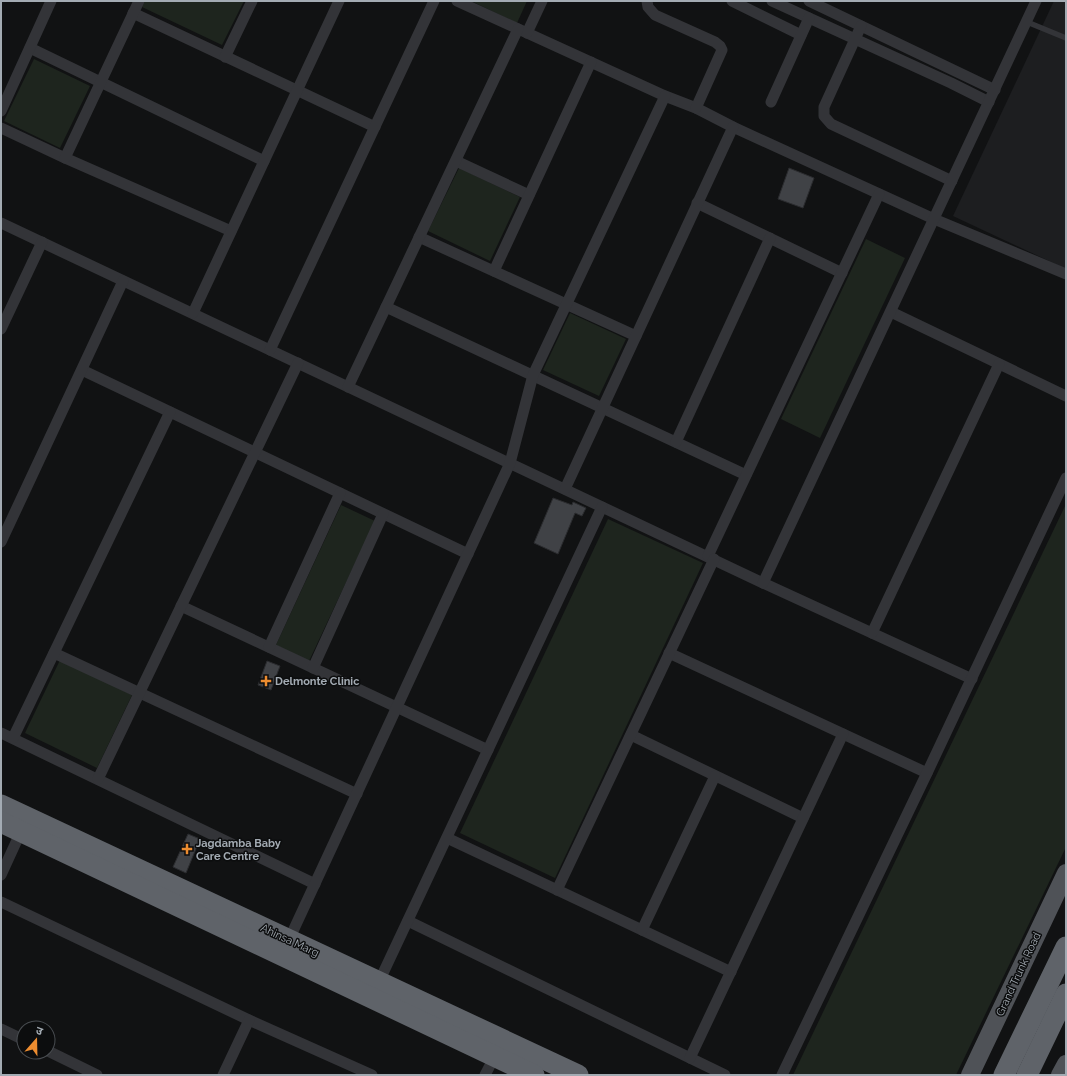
<svg xmlns="http://www.w3.org/2000/svg" width="1067" height="1076" viewBox="0 0 1067 1076" font-family="Raleway,'Noto Sans Devanagari',sans-serif">
<style>
.built{fill:#1d1e20}
.green{fill:#1e251e}
.building{fill:#404246;stroke:#2b2c2f}
.lines{fill:none;stroke-linecap:round;stroke-linejoin:round}
.lane{stroke:#333438;stroke-width:5.5}
.street{stroke:#333438;stroke-width:11}
.primary{stroke:#4f5257;stroke-width:18}
.highway{stroke:#5f6369;stroke-width:21}
.poi-dot{fill:#ec8c30;stroke:#0c0d0e;stroke-width:1.5}
.labels{text-anchor:middle;stroke-width:3;stroke-linejoin:round;paint-order:stroke}
.poi-label{font-size:11px;font-weight:bold;fill:#a3abb3;stroke:#0c0d0e;text-anchor:start}
.street-label{font-size:11px;fill:#a3abb3;stroke:#0c0d0e}
</style>
<rect width="100%" height="100%" fill="#111213"/>
<!-- built -->
<path class="built" d="M1054 1H1066V269L953 216Z"/>
<!-- green -->
<g class="green">
<path d="M145 1H244L222 45 142 7Z"/>
<path d="M471 1H527L517 23Z"/>
<path d="M34 59 90 86 60 148 4 121Z"/>
<path d="M459 168 520 197 490 261 428 231Z"/>
<path d="M866 239 905 258 820 438 781 419Z"/>
<path d="M570 313 626 339 599 396 543 370Z"/>
<path d="M1066 504V847L956 1075H793Z"/>
<path d="M341 505 375 521 309 661 276 645Z"/>
<path d="M608 519 703 563 555 878 460 833Z"/>
<path d="M60 660 132 695 97 768 25 733Z"/>
</g>
<!-- building -->
<g class="building">
<path d="M789 168 814 178 803 208 778 199Z"/>
<path d="M553 498 572 505 573 502 586 508 582 516 575 513 558 554 534 543Z"/>
<path d="M267 661 280 666 271 690 258 685Z"/>
<path d="M188 834 200 839 186 873 173 867Z"/>
</g>
<g class="lines">
<!-- lane -->
<path class="lane" d="M1027 22 1066 38"/>
<!-- street -->
<g class="street">
<path d="M457 1 665 96 696 108 733 127 934 219 1066 274"/>
<path d="M647 1 648 7 655 15 715 42 720 46 722 50 696 108"/>
<path d="M732 1 801 35"/>
<path d="M772 1 951 83 989 102"/>
<path d="M809 1 995 90"/>
<path d="M133 13 375 127"/>
<path d="M861 26 824 107V116L831 124 952 181"/>
<path d="M527 33 542 1"/>
<path d="M30 48 264 161"/>
<path d="M225 57 252 1"/>
<path d="M771 102 809 18"/>
<path d="M1 111 51 1"/>
<path d="M1 128 65 158 231 231"/>
<path d="M65 158 139 1"/>
<path d="M456 161 529 195"/>
<path d="M697 203 842 273"/>
<path d="M1 223 763 583 972 679"/>
<path d="M419 237 636 336"/>
<path d="M494 271 591 62"/>
<path d="M386 307 746 475"/>
<path d="M891 312 1066 396"/>
<path d="M193 313 339 1"/>
<path d="M1 329 42 242"/>
<path d="M270 350 434 1"/>
<path d="M82 370 468 554"/>
<path d="M348 387 518 29"/>
<path d="M676 442 770 238"/>
<path d="M565 489 733 127"/>
<path d="M1 542 123 281"/>
<path d="M708 556 879 194"/>
<path d="M763 583 1036 1"/>
<path d="M181 606 488 750"/>
<path d="M872 633 999 364"/>
<path d="M269 647 340 493"/>
<path d="M54 653 357 794"/>
<path d="M669 653 927 773"/>
<path d="M313 668 383 514"/>
<path d="M1 733 315 884"/>
<path d="M631 735 803 818"/>
<path d="M13 738 170 412"/>
<path d="M98 779 298 363"/>
<path d="M447 838 731 972"/>
<path d="M1 875 23 827"/>
<path d="M557 890 714 559"/>
<path d="M1 902 249 1020 372 1075"/>
<path d="M408 921 725 1075"/>
<path d="M642 930 715 776"/>
<path d="M287 944 510 463 533 375 665 96"/>
<path d="M377 986 602 507"/>
<path d="M1 1029 24 1040"/>
<path d="M48 1051 97 1075"/>
<path d="M690 1058 843 734"/>
<path d="M223 1075 249 1020"/>
<path d="M485 1075 497 1052"/>
<path d="M782 1075 927 773 1066 478"/>
</g>
<!-- primary -->
<g class="primary">
<path d="M970 1075 1066 873"/>
<path d="M1060 1075 1066 1064"/>
</g>
<!-- highway -->
<g class="highway">
<path d="M1 805 578 1075"/>
<path d="M1 822 534 1075"/>
<path d="M1004 1075 1066 947"/>
<path d="M1027 1075 1066 994"/>
</g>
</g>
<!-- markers -->
<g class="poi-dot">
<path d="M264 675h4v4h4v4h-4v4h-4v-4h-4v-4h4z"/>
<path d="M185 843h4v4h4v4h-4v4h-4v-4h-4v-4h4z"/>
</g>
<g class="labels">
<!-- poi labels -->
<g class="poi-label">
<text x="275" y="685">Delmonte Clinic</text>
<text x="196" y="847">Jagdamba Baby<tspan x="196" dy="13">Care Centre</tspan></text>
</g>
<!-- street labels -->
<g class="street-label">
<text transform="translate(290 940) rotate(25)" y="4">Ahinsa Marg</text>
<text transform="translate(1018 974) rotate(-65)" y="4">Grand Trunk Road</text>
</g>
</g>
<!-- border -->
<rect width="1067" height="1076" fill="none" stroke="#a3abb3" stroke-width="4"/>
<!-- north arrow -->
<g transform="translate(36 1040) rotate(20)"><circle r="19" fill="#0c0d0e" stroke="#484c50"/>
<path d="M0-3L7 15L0 10L-7 15Z" fill="#ec8c30"/>
<text y="-6" font-size="11" font-weight="bold" text-anchor="middle" fill="#a3abb3">उ</text>
</g>
</svg>
